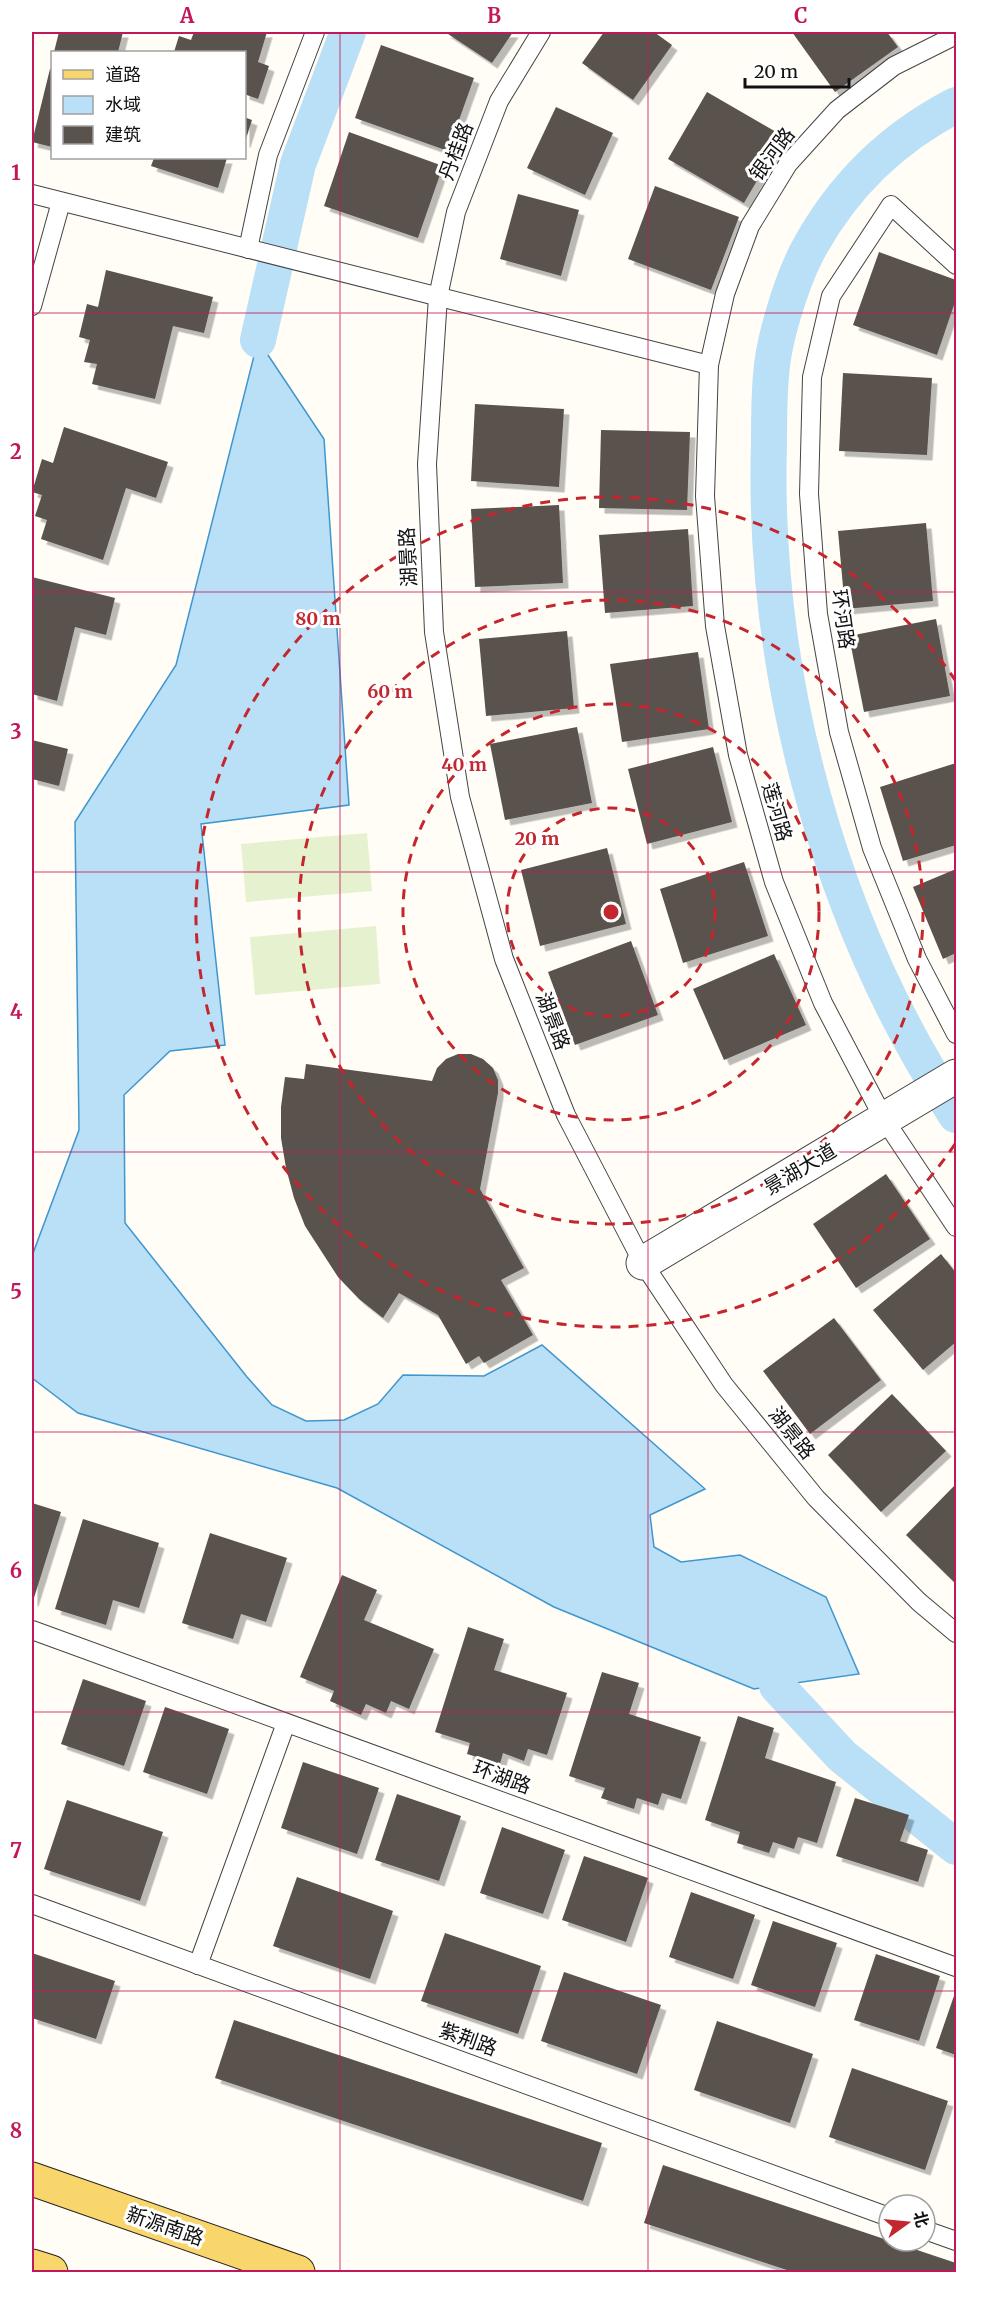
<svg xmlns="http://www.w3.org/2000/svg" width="988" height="2304" viewBox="0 0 988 2304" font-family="Merriweather,'Noto Sans SC',serif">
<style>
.pitch{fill:#e6f2cf}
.water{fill:#b9e0f7;stroke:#3f96cf;stroke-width:1.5}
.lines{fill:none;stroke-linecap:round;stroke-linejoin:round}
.canal{stroke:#b9e0f7;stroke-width:36}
.building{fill:#5a524d;filter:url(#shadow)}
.service-casing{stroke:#444;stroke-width:20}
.minor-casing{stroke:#444;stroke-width:35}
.primary-casing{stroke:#222;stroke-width:35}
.service{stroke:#fff;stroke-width:18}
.minor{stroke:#fff;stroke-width:33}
.primary{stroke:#f9d66b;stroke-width:33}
.grid{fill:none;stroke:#c2185b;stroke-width:1.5;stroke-opacity:0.55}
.ring{fill:none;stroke:#c4262e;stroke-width:3;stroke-dasharray:10 8}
.labels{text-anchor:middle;stroke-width:6;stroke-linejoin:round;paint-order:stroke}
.street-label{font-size:20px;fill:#111;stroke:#fff}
.centre{fill:#c4262e;stroke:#fff;stroke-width:3}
.ring-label{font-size:18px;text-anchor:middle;font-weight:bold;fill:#c4262e;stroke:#fff;stroke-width:6;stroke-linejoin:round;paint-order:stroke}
.neatline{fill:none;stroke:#c2185b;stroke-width:2}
.grid-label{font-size:20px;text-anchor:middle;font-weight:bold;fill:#c2185b}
</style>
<defs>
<filter id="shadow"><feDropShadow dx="5.5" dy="5.5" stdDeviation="0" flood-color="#0004"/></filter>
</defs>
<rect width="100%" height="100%" fill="#fffdf5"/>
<!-- pitch -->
<g class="pitch">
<path d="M367 833 372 891 246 902 241 844Z"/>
<path d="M376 926 380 984 255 995 250 937Z"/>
</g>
<!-- water -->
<path class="water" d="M258 340 324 439 349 805 201 824 225 1045 170 1051 124 1095 125 1223 247 1377 272 1405 306 1421 344 1420 378 1404 403 1375 484 1376 542 1345 705 1489 650 1515 654 1547 681 1562 740 1555 826 1597 859 1674 754 1689 554 1607 337 1488 78 1413 32 1378V1256L79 1130 75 822 176 665Z"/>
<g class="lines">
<!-- canal -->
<g class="canal">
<path d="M956 105C892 138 841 188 807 252 791 283 773 341 771 376 769 398 769 421 769 443 762 673 829 923 956 1115"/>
<path d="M258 340 298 164 348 32"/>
<path d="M777 1686 842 1756 956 1847"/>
</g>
</g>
<!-- building -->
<g class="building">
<path d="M59 32H123L118 52H54Z"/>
<path d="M194 32H267L258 62 269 66 258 99 244 94V52H174L179 36 191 40Z"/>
<path d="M445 32H513L492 63Z"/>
<path d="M604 32H654L672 45 633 100 582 63Z"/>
<path d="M792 32H887L898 47 835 92Z"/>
<path d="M381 45 474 78 448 151 355 118Z"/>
<path d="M50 69 52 70V147L32 142Z"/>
<path d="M707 92 783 136 744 203 668 159Z"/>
<path d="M556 107 613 133 585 195 527 168Z"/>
<path d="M244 117 252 120 245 142H244Z"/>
<path d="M349 132 443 166 418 238 324 206Z"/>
<path d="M154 158H227L218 188 151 166Z"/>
<path d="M655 186 739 217 711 290 628 259Z"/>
<path d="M518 194 579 210 561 276 500 259Z"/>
<path d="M879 252 956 280V299L937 355 853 325Z"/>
<path d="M106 270 213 297 204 333 173 326 155 399 92 384 97 364 84 362 90 340 79 337 87 304 98 307Z"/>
<path d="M843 373 932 378 927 455 839 451Z"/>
<path d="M475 404 564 409 559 487 471 481Z"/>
<path d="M64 427 168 462 156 498 126 488 103 560 41 539 47 520 35 516 42 495 32 492 42 459 53 463Z"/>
<path d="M601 430 690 432 687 510 599 508Z"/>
<path d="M559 505 563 583 475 587 471 509Z"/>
<path d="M926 523 933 601 845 609 838 531Z"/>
<path d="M688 529 693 606 605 613 599 535Z"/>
<path d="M32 577 115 598 106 635 75 627 57 701 32 694Z"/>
<path d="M936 619 950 696 864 712 849 636Z"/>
<path d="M567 631 574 708 486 716 479 639Z"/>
<path d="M698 652 709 729 622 742 610 664Z"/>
<path d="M577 727 592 803 505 820 490 744Z"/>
<path d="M32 740 68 749 59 786 32 779Z"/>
<path d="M713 747 732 822 647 844 628 769Z"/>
<path d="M956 763V845L903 861 880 787Z"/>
<path d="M607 848 626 924 540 946 521 870Z"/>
<path d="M744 862 768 936 683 963 660 889Z"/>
<path d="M956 869V953L943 959 913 887Z"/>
<path d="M631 941 658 1015 575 1045 548 972Z"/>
<path d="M774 954 806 1025 724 1060 693 989Z"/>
<path d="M458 1054H471L483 1059 493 1068 498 1080V1093L480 1189 524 1268 501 1280 533 1335 484 1363 479 1356 466 1364 438 1315 399 1293 383 1318 359 1299 338 1277 305 1226 294 1198 286 1168 281 1138V1107L285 1077 304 1079 306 1064 432 1081 437 1068 446 1059Z"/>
<path d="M886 1174 930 1239 856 1288 813 1224Z"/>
<path d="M941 1254 956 1273V1342L923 1370 873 1310Z"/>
<path d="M834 1318 881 1380 810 1434 763 1371Z"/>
<path d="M892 1394 946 1451 881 1512 828 1455Z"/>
<path d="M956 1484V1584L906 1535Z"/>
<path d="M32 1503 61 1512 33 1601H32Z"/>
<path d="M83 1519 159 1543 139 1608 113 1600 106 1625 55 1609Z"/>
<path d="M210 1533 287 1558 266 1622 241 1614 233 1639 182 1623Z"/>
<path d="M342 1575 377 1590 364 1620 434 1649 409 1709 391 1701 386 1713 366 1704 361 1715 330 1701 334 1691 300 1677Z"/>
<path d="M468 1627 504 1639 494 1670 567 1693 547 1755 528 1749 524 1761 503 1753 500 1764 467 1754 470 1743 435 1732Z"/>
<path d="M602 1672 639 1683 629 1714 701 1737 681 1799 662 1793 658 1805 637 1798 634 1809 601 1798 605 1788 569 1776Z"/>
<path d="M83 1679 146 1701 124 1766 61 1744Z"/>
<path d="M165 1707 229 1729 207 1794 143 1772Z"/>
<path d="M738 1716 774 1728 765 1758 836 1782 817 1843 798 1837 794 1849 773 1842 769 1853 737 1843 740 1832 705 1820Z"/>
<path d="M303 1762 379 1788 357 1854 281 1828Z"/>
<path d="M397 1794 461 1816 439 1881 375 1860Z"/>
<path d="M855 1798 909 1815 900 1841 928 1850 918 1882 836 1856Z"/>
<path d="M67 1800 163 1832 140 1901 44 1869Z"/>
<path d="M502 1827 565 1850 543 1914 480 1893Z"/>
<path d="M584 1856 648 1878 626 1942 562 1920Z"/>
<path d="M297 1877 393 1911 370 1979 273 1946Z"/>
<path d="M691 1892 755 1915 733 1979 669 1957Z"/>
<path d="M773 1921 837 1943 815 2007 751 1985Z"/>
<path d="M445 1933 541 1966 518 2034 421 2001Z"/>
<path d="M32 1953 115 1981 96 2039 32 2018Z"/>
<path d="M876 1954 940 1976 919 2041 854 2020Z"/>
<path d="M564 1972 661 2005 637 2074 541 2041Z"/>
<path d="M956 1990V2055L936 2048Z"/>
<path d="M234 2020 602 2143 583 2201 215 2078Z"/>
<path d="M717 2021 813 2054 790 2123 694 2090Z"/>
<path d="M852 2068 948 2101 925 2170 829 2137Z"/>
<path d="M663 2165 956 2263V2272H793L644 2223Z"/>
</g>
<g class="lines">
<defs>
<g id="service">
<path d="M541 32 499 101 456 212 438 297 427 464 434 632 460 797 504 959 566 1115 643 1263 724 1385 816 1498 919 1602 956 1633"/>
<path d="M956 35 894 66 837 110 788 164 750 226 725 294 709 365 705 496 715 626 738 755 774 882 823 1003 884 1119 956 1227"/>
<path d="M32 194 709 365"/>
<path d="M248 249 268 155 315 32"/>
<path d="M956 265 891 205 831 296 812 377 809 494 818 614 839 732 872 848 917 959 956 1034"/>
<path d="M32 306 61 202"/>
<path d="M32 1630 956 1967"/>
<path d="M32 1904 889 2217"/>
<path d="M198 1965 286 1723"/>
<path d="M925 2230 956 2241"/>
</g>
<path id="minor" d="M643 1263 956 1076"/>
<g id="primary">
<path d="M32 2179 298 2272"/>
<path d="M32 2266 51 2272"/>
</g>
</defs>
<!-- service casing -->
<use href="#service" class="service-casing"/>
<!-- minor casing -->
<use href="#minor" class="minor-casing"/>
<!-- primary casing -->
<use href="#primary" class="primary-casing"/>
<!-- service -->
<use href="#service" class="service"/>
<!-- minor -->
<use href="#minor" class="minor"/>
<!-- primary -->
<use href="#primary" class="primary"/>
</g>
<!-- grid -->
<path class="grid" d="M340 32V2272M648 32V2272M32 313H956M32 592H956M32 872H956M32 1152H956M32 1432H956M32 1712H956M32 1991H956"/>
<!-- distance rings -->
<g class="ring">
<circle cx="611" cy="912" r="104"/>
<circle cx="611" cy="912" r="208"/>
<circle cx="611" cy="912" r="312"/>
<path d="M955 1144A415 415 0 1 1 955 680"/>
</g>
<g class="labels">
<!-- street labels -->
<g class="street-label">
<text transform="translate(456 151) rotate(-69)" y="7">丹桂路</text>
<text transform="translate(772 154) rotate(-53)" y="7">银河路</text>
<text transform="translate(408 557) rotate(-93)" y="7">湖景路</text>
<text transform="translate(843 619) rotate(82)" y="7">环河路</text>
<text transform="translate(777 812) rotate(74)" y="7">莲河路</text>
<text transform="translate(553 1021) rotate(69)" y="7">湖景路</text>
<text transform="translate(800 1169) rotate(-31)" y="7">景湖大道</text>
<text transform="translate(792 1433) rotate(51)" y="7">湖景路</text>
<text transform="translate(502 1777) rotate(20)" y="7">环湖路</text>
<text transform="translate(468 2039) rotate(20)" y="7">紫荆路</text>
<text transform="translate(165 2226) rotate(19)" y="7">新源南路</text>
</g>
</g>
<circle cx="611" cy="912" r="9" class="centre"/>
<g class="ring-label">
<text x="318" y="625">80 m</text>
<text x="390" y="698">60 m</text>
<text x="464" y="771">40 m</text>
<text x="537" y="845">20 m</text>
</g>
<!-- border -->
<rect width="988" height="2304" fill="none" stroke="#ffffff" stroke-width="66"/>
<!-- legend -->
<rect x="51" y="51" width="195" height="108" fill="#ffffff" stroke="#a0a0a0" stroke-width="1.5"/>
<rect x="63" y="70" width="30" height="9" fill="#f9d66b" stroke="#a0a0a0" stroke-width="1.5"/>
<text x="105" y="81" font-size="18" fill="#111111">道路</text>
<rect x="63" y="96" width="30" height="18" fill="#b9e0f7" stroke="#a0a0a0" stroke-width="1.5"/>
<text x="105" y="111" font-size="18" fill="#111111">水域</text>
<rect x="63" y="126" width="30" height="18" fill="#5a524d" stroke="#a0a0a0" stroke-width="1.5"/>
<text x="105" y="141" font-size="18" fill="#111111">建筑</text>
<!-- north arrow -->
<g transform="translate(907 2223) rotate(75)"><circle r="28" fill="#ffffff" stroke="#a0a0a0" stroke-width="1.5"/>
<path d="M0-4.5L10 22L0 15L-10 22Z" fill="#c4262e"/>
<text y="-9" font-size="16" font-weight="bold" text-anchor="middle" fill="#111111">北</text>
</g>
<!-- scale -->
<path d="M745 78v9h104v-9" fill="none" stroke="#111111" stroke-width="3"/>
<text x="754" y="78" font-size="18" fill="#111111" stroke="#ffffff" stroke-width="4.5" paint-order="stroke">20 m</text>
<rect x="33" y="33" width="922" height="2238" class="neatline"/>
<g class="grid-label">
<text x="187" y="23">A</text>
<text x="494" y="23">B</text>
<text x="801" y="23">C</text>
<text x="16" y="180">1</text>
<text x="16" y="459">2</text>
<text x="16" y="739">3</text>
<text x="16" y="1019">4</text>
<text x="16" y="1299">5</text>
<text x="16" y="1578">6</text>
<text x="16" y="1858">7</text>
<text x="16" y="2138">8</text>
</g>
</svg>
